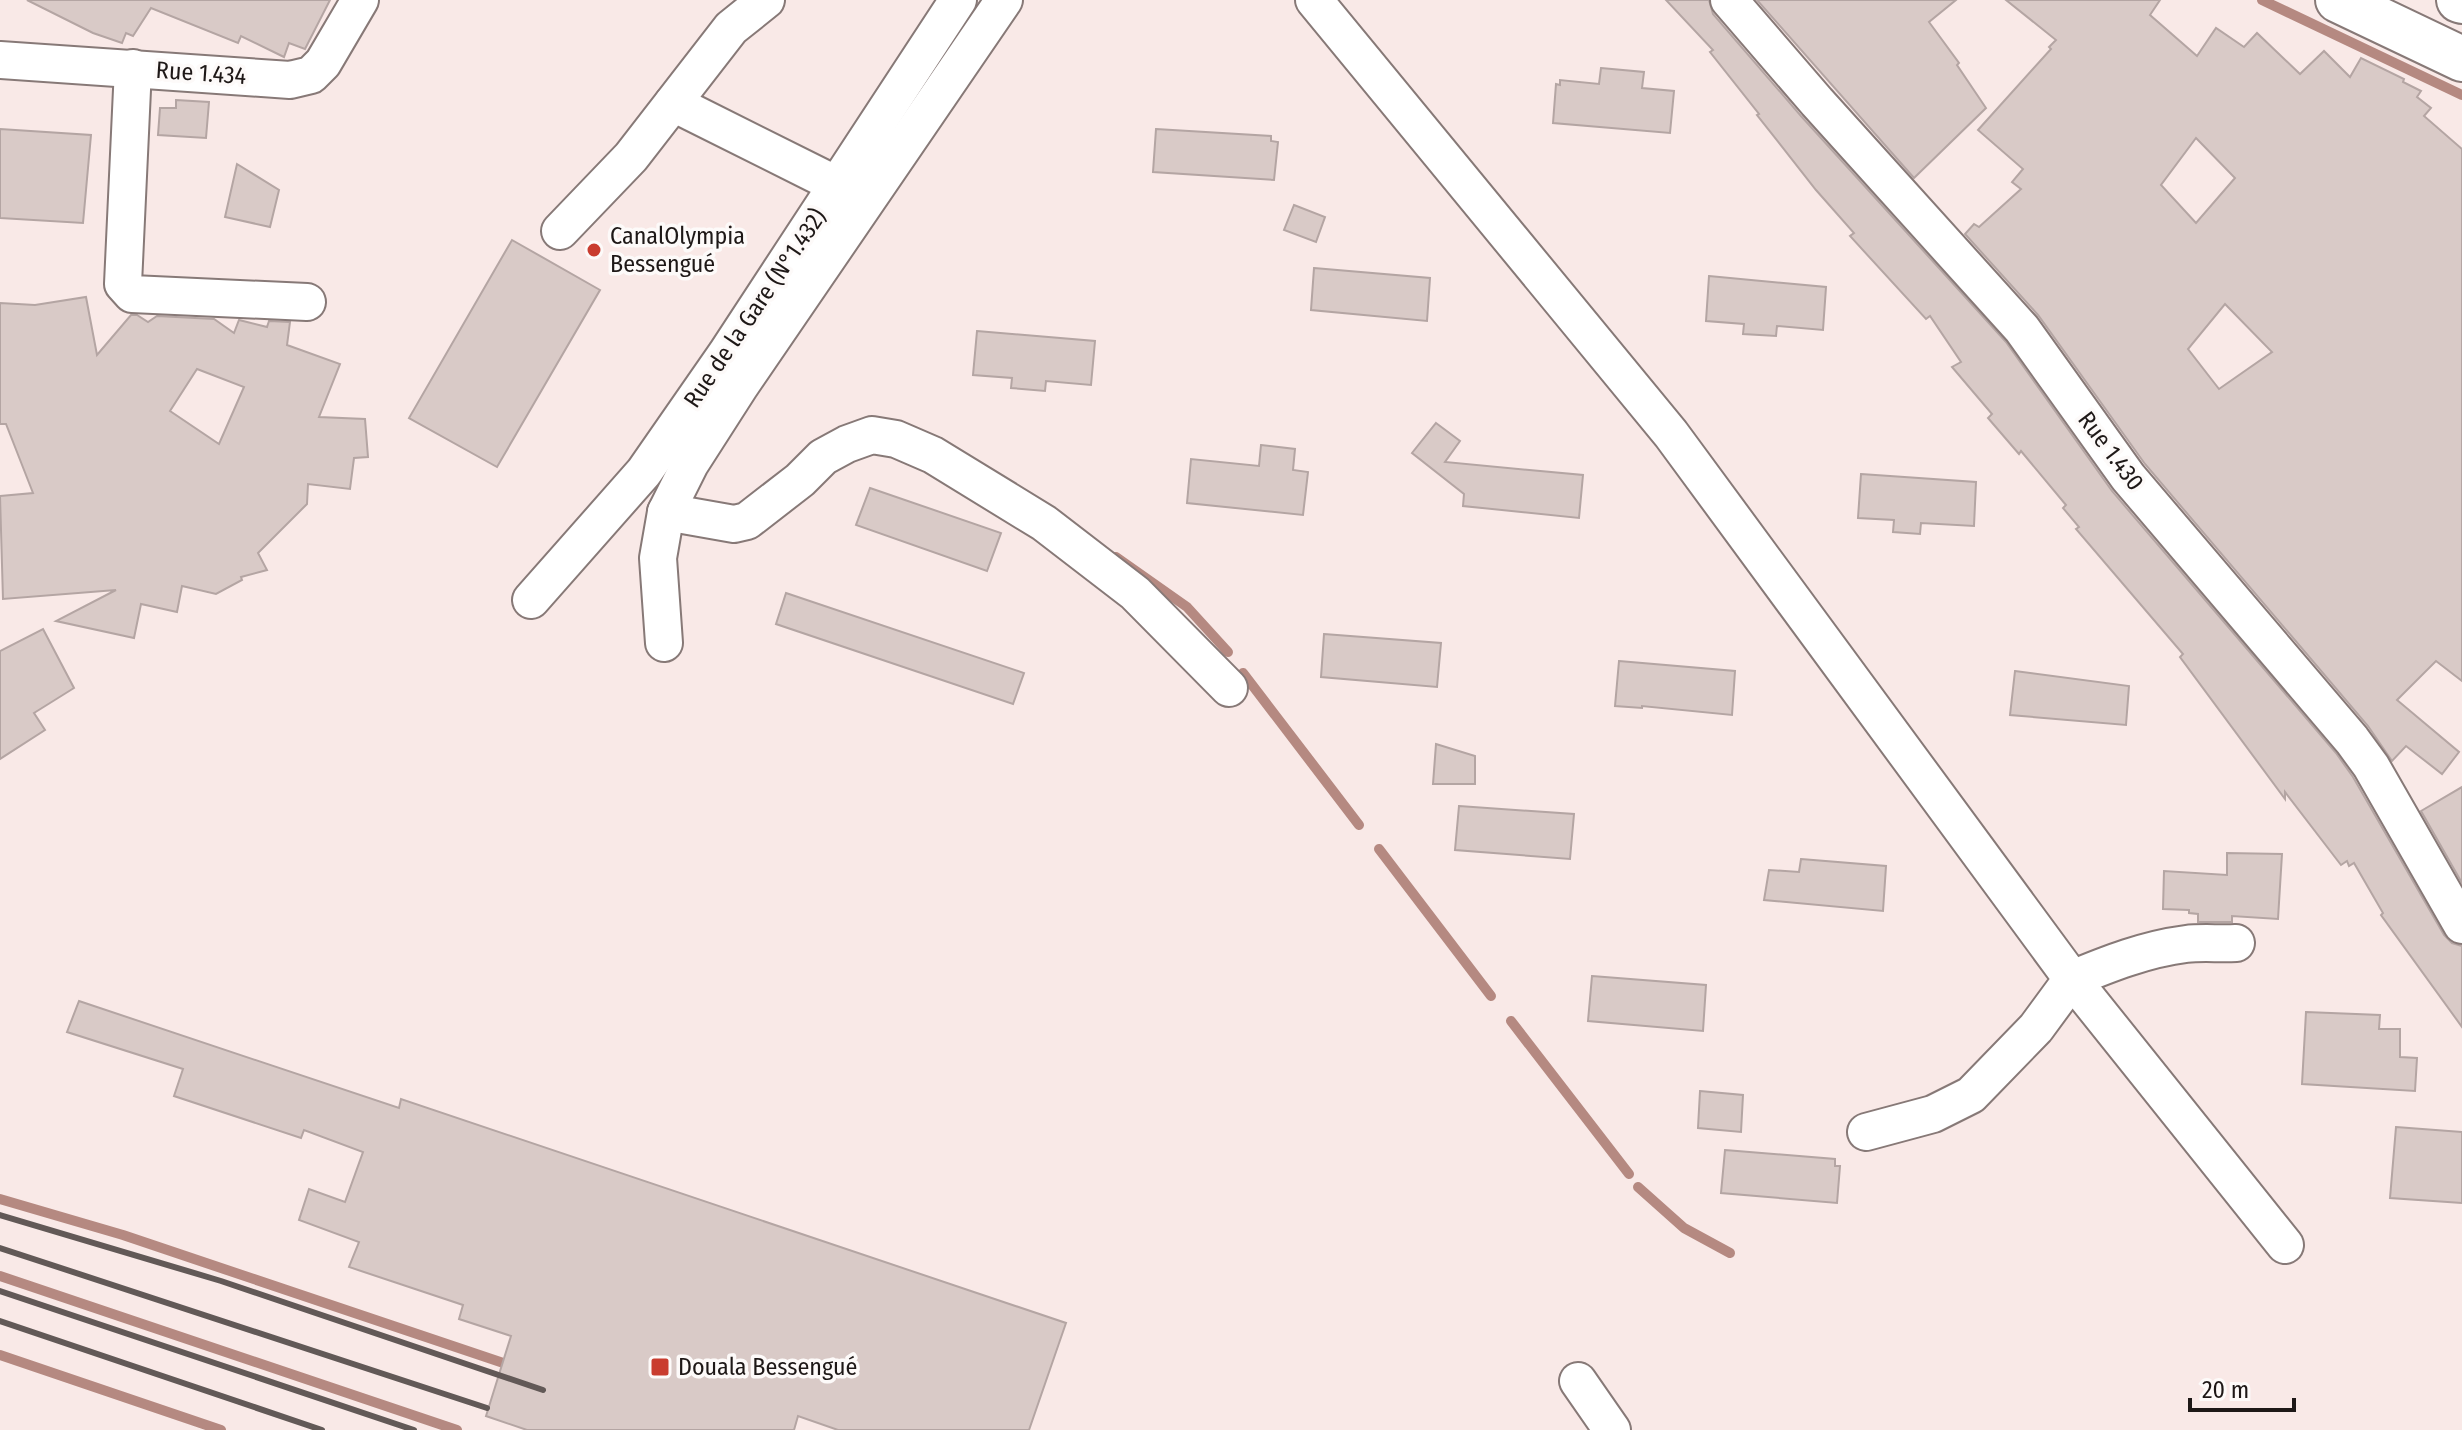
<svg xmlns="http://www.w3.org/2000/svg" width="2462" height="1430" viewBox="0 0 2462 1430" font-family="'Fira Sans Condensed',sans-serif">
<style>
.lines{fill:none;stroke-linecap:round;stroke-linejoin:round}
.stream{stroke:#b58981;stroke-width:10}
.building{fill:#d9cac7;stroke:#b4a5a3;stroke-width:2;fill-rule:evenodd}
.minor-casing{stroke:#877977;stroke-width:40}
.major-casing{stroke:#877977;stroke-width:48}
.minor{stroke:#fff;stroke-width:36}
.major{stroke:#fff;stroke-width:44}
.rail{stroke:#625957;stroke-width:6}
.poi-dot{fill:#c93c2f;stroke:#fdfaf9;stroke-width:3}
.labels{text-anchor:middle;stroke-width:7;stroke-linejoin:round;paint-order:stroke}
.street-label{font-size:24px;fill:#1e1817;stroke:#fdfaf9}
.poi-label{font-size:24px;fill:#1e1817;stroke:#fdfaf9;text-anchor:start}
</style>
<rect width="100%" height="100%" fill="#f9e9e7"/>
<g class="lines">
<!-- stream -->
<g class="stream">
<path d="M2262 0 2462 95"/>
<path d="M1116 557 1187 607 1228 652"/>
<path d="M1243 673 1359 825"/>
<path d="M1379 849 1491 996"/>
<path d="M1511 1021 1629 1174"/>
<path d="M1638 1187 1684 1228 1730 1253"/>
<path d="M0 1199 123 1235 515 1367"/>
<path d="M0 1276 457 1430"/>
<path d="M0 1355 221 1430"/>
</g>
</g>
<!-- building -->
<g class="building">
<path d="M27 0H330L305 49 289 43 284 57 241 36 238 43 151 8 133 36 126 33 122 43 93 33Z"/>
<path d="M1666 0H1709L1713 14 1801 116 2006 342 2112 491 2336 753 2353 777 2444 935 2452 943 2462 946V1027L2381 915 2383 913 2354 863 2349 866 2347 861 2341 865 2285 792V799L2180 657 2183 654 2076 529 2079 527 2063 508 2066 505 2021 451 2019 454 1988 418 1992 414 1952 367 1961 362 1930 316 1926 319 1850 236 1854 233 1816 190 1757 115 1759 114 1710 52 1713 50Z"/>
<path d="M1757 0H1956L1929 22 1959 63 1957 65 1986 108 1914 178Z"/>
<path d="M2006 0H2160L2150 15 2197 56 2216 28 2244 47 2257 33 2300 74 2324 51 2350 77 2361 58 2404 79 2403 82 2421 91 2417 97 2431 108 2424 116 2462 149V681L2436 661 2397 700 2459 752 2442 774 2406 746 2392 761 2368 726 2145 464 2038 315 1965 234 1974 224 1979 227 2021 189 2012 182 2023 169 1978 130 2051 49 2049 47 2056 40ZM2196 138 2235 178 2196 223 2161 185ZM2225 304 2272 352 2219 389 2188 349Z"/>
<path d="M1601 68 1644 72 1642 88 1674 91 1670 133 1553 123 1556 84 1560 85V80L1599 84Z"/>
<path d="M176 100 209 102 206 138 158 135 160 108H176Z"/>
<path d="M0 129 91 135 83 223 0 218Z"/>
<path d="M1156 129 1271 136V141L1278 142 1274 180 1153 172Z"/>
<path d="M237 164 279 190 270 227 225 217Z"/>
<path d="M1294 205 1325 217 1316 242 1284 230Z"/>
<path d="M512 240 600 290 497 467 409 418Z"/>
<path d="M1314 268 1430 278 1427 321 1311 310Z"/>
<path d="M1709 276 1826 287 1823 330 1777 326 1776 336 1743 334 1744 324 1706 321Z"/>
<path d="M86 297 97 355 131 315H137L148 322 157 316 214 319 234 333 239 320 267 327 269 321 290 322 287 345 340 364 319 417 365 419 368 457 354 458 350 489 308 484 307 504 258 553 267 570 241 577 242 580 216 594 182 586 177 612 141 604 134 638 56 621 116 590 3 599 0 496 33 493 6 424H0V303L35 305ZM197 369 244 387 219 444 170 411Z"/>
<path d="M977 331 1095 341 1091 385 1046 381 1045 391 1011 388 1012 378 973 375Z"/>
<path d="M1436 423 1460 441 1445 462 1583 475 1579 518 1463 506 1464 494 1412 453Z"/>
<path d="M1261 445 1295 449 1293 470 1308 472 1303 515 1187 503 1191 459 1259 466Z"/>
<path d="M1861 474 1976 482 1974 526 1921 523 1920 534 1893 532 1894 520 1858 518Z"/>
<path d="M870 488 1001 533 987 571 856 525Z"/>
<path d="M786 593 1024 673 1013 704 776 624Z"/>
<path d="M43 629 74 688 34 713 45 730 0 759V651Z"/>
<path d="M1324 634 1441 643 1437 687 1321 677Z"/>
<path d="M1619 661 1735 671 1732 715 1642 706V708L1615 706Z"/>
<path d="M2015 671 2129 686 2126 725 2010 715Z"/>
<path d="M1436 744 1475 756V784H1433Z"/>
<path d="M2462 787V883L2421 811Z"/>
<path d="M1459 806 1574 814 1570 859 1455 850Z"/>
<path d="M2227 853 2282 854 2278 919 2232 916V922H2198V914L2189 913V910L2163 909 2164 871 2227 875Z"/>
<path d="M1801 859 1886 866 1883 911 1764 900 1769 870 1799 872Z"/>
<path d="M1592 976 1706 985 1703 1031 1588 1021Z"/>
<path d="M79 1001 399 1108 401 1099 1066 1323 1029 1430H838L798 1416 794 1430H527L486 1416 511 1336 459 1319 463 1305 349 1267 359 1242 299 1220 309 1189 345 1202 363 1152 304 1130 301 1138 174 1096 183 1069 67 1032Z"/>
<path d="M2306 1012 2380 1015 2379 1029H2400V1057L2417 1058 2415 1091 2302 1084Z"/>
<path d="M1700 1091 1743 1095 1741 1132 1698 1128Z"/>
<path d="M2396 1127 2462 1132V1203L2390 1198Z"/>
<path d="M1725 1150 1835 1159V1166H1840L1837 1203 1721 1193Z"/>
</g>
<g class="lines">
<defs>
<g id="minor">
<path d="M1314 0 1671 434 2072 979 2036 1028 1971 1095 1933 1114 1866 1132"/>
<path d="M1729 0 1817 102 2022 329 2128 477 2352 740 2371 766 2462 925"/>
<path d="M0 60 290 80 311 75 323 63 360 0"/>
<path d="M133 68 123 284 132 294 307 302"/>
<path d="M673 103 837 185"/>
<path d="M560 231 631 157 731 28 766 0"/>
<path d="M666 512 734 524 747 521 800 480 823 457 847 444 872 435 896 439 933 455 1044 523 1135 593 1229 688"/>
<path d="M531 600 644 472 726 354 958 0"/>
<path d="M664 643 658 558 666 512 690 464 740 386 1004 0"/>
<path d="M2236 943C2220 944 2202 942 2186 944 2146 949 2108 964 2072 979L2285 1245"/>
<path d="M1578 1381 1612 1430"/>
</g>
<g id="major">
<path d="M2338 0 2462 59"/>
<path d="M2459 0 2462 1"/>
</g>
</defs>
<!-- minor casing -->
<use href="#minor" class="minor-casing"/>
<!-- major casing -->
<use href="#major" class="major-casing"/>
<!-- minor -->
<use href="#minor" class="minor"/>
<!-- major -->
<use href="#major" class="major"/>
<!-- rail -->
<g class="rail">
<path d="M0 1215 221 1281 543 1390"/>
<path d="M0 1248 487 1408"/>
<path d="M0 1291 414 1430"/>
<path d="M0 1321 322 1430"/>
</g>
</g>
<!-- markers -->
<g class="poi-dot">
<circle cx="594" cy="250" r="8"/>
<rect x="650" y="1357" width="20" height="20" rx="4"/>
</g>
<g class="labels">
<!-- street labels -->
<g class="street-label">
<text transform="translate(201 73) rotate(4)" y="8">Rue 1.434</text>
<text transform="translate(755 308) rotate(-56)" y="8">Rue de la Gare (N°1.432)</text>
<text transform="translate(2111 451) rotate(53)" y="8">Rue 1.430</text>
</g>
<!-- poi labels -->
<g class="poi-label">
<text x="610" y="244">CanalOlympia<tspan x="610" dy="28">Bessengué</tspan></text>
<text x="678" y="1375">Douala Bessengué</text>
</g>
</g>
<!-- scale -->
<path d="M2190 1398v12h104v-12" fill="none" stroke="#1e1817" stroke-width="4"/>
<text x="2202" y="1398" font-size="24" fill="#1e1817" stroke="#fdfaf9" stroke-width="6" paint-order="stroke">20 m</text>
</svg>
